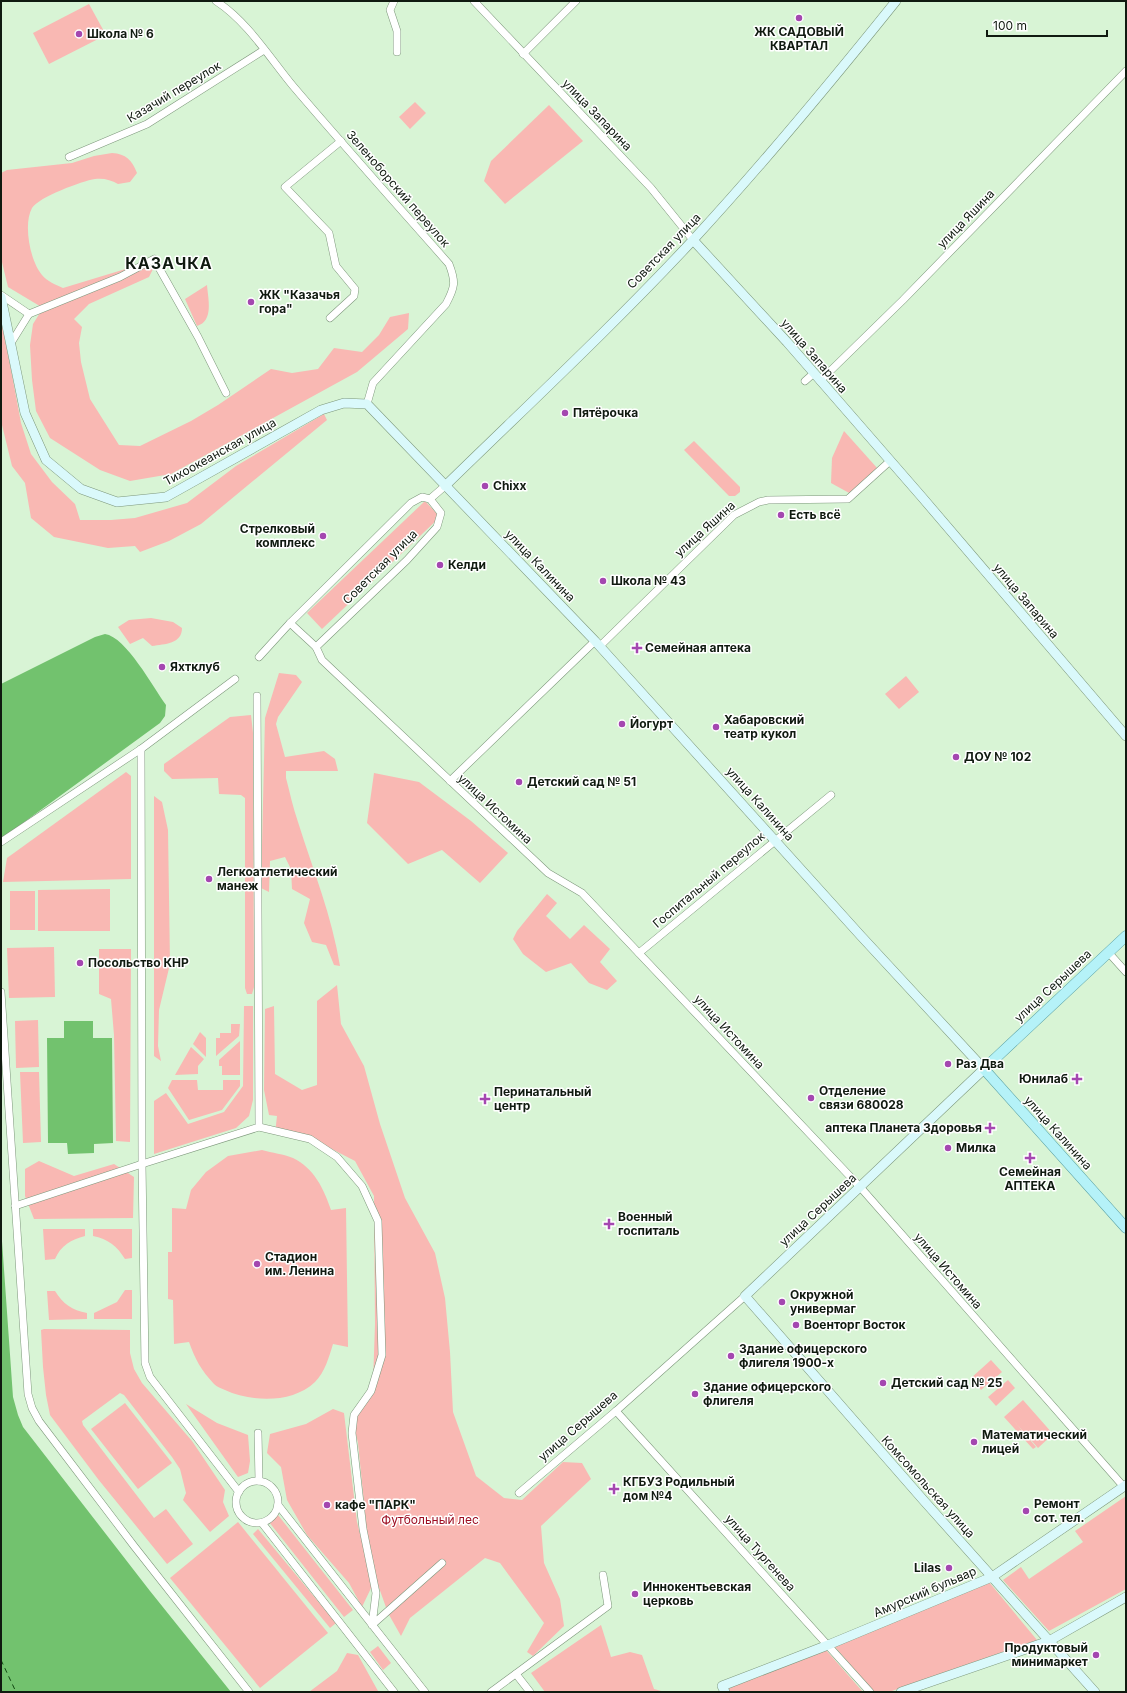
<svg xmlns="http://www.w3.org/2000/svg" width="1127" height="1693" viewBox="0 0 1127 1693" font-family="Inter,sans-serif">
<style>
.green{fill:#f9b8b3}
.water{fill:#72c26e}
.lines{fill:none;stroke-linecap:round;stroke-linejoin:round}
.ferry{stroke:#114811;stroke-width:1;stroke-dasharray:5 4;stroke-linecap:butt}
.street-casing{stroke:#7d977b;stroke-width:8}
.secondary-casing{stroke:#7d977b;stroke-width:10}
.primary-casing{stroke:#5ba1a4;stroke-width:11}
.street{stroke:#fff;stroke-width:7}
.secondary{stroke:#daf9fb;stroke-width:9}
.primary{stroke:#b5f2f8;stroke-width:10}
.poi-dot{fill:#a447b0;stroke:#fff;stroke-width:1.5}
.labels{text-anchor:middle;stroke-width:3;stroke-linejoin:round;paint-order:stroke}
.poi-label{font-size:12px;font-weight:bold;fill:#101a10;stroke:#fff;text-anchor:start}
.street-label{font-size:12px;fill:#101a10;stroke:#fff}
.park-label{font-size:12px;fill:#9c0c20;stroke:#fff}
.district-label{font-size:16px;font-weight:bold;letter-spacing:1px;fill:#101a10;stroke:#fff}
</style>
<rect width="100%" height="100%" fill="#d8f4d5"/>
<!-- green -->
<g class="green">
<path d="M89 4 106 35 49 64 33 33Z"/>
<path d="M415 102 426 113 410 129 399 117Z"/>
<path d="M549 105 583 141 505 204 484 181 491 161Z"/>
<path d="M112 153C126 154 132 160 137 173L130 182 118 184C111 180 104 178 95 179 82 181 39 197 32 208 23 224 30 261 42 275 47 281 56 285 63 288L142 264 154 267 149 277 89 304 74 319 82 327 79 343 81 362 90 399 119 445 140 446 191 421 218 405 271 369 292 373 318 369 334 348 362 352 379 335 390 317 409 313 408 329 357 372 171 474 130 481 100 470 50 438 36 411 32 380 30 345 33 324 43 308 8 287 1 258V173L7 170 72 163 94 156Z"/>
<path d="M207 285C208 299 214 321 197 326L185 299Z"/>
<path d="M1 316 21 423 31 454 52 482 75 504 80 520H111L135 518 187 503 236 466 324 414 327 420 201 524 169 541 140 552 135 546 108 548 54 537 31 518 25 483 12 466 2 425Z"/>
<path d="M844 431 878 469 851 494 831 483 832 458Z"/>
<path d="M694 441 740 487V492L735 496H729L684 450Z"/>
<path d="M425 501 440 517 322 629 307 613Z"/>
<path d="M151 618 173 622 182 628C182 644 165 644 152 646L143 638 130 644 118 627 129 620Z"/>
<path d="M279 673 296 675 302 682 278 717 276 724 285 757 324 751 335 759 338 771H286V778C290 793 293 808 298 822 313 870 332 916 340 966L334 965 326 945 312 942 304 923 310 899 292 889 291 869 285 857 270 861 269 892 261 888 265 718Z"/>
<path d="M906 676 919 692 899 709 885 694Z"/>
<path d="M251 715 253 733 254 987 252 994H247L245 988V798L241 795 219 794 218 778 172 779 164 771V764L230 717Z"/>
<path d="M126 772 131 776V879L3 882 7 858Z"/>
<path d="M374 773 419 782 471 821 508 853 480 883 442 850 408 864 367 823Z"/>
<path d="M154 796 162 802 168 830 170 964 159 1010 158 1046 161 1061 154 1056Z"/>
<path d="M110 889V931H38V890Z"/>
<rect x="10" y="891" width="25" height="39"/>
<path d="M547 894 557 903 546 916 570 939 584 925 610 949 600 962 617 981 607 990 589 983 571 963 546 972 523 954 513 939 517 931Z"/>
<path d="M54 947 55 997 9 998 7 948Z"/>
<path d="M99 949H131L130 1142 116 1141 114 1035 111 999 99 994Z"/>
<path d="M337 985 341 1024 364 1066 380 1124 405 1198 435 1253 445 1298 450 1352 453 1412 476 1476 504 1498 522 1500 563 1462 582 1463 591 1479 541 1526 544 1563 560 1599 564 1626 533 1656 527 1652 544 1623 500 1563 485 1558 410 1618 401 1636 388 1613 372 1568 367 1533 358 1443 354 1426 359 1407 373 1383 375 1324 374 1196 355 1161 326 1146 275 1134 277 1116 269 1115 264 1090 265 1009 274 1006 275 1074 302 1090 317 1085V1001Z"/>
<path d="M244 1006H253V1100L249 1116 236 1128 154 1154V1101L166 1093 188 1124 224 1112 243 1086Z"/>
<path d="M38 1020 39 1067 16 1068 15 1021Z"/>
<path d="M231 1024H240L239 1036 216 1056V1038H220V1033H231Z"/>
<path d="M200 1032 206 1038V1057L193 1044Z"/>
<path d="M240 1041V1075H222V1066H219V1060Z"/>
<path d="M191 1047 204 1059 198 1066V1074L175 1075Z"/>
<path d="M20 1072H39L41 1142 23 1143Z"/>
<path d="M172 1080H197L198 1090H223V1080H240V1086L222 1110 189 1120 168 1088Z"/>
<path d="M262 1150C272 1153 284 1154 293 1158 314 1168 324 1189 331 1210L346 1208 348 1347 333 1344C329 1357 325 1372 315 1382 292 1404 251 1402 225 1390 221 1388 217 1387 214 1384 201 1370 195 1359 189 1342L174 1344 173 1300 168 1299V1252H172V1208L186 1209 191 1190 206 1172 228 1156Z"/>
<path d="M39 1161 74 1176 114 1164 134 1177 133 1218 34 1219 25 1196V1169Z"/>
<path d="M43 1229H85V1236C71 1240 61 1245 55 1259L45 1260Z"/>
<path d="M93 1229H132V1258L125 1259C117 1246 108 1239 93 1236Z"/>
<path d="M125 1290H132V1319H94V1313L117 1302Z"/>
<path d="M47 1291H55C63 1304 72 1310 87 1313V1319L49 1320Z"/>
<path d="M44 1329 130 1330V1353L134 1369 142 1383 192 1441 225 1490 223 1502 229 1516 210 1532 183 1500 186 1493 180 1469 172 1457 124 1395 120 1393 82 1421 83 1425 154 1518 166 1509 193 1544 167 1564 98 1479 50 1415 46 1395 43 1367 41 1330Z"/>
<path d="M991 1360 1002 1372 981 1390 971 1378Z"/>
<path d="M1008 1380 1015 1388 996 1406 988 1397Z"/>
<path d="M1023 1400 1053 1434 1038 1448 1014 1421 1036 1447 1033 1449 1004 1417Z"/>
<path d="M125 1403 172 1463 138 1489 91 1429Z"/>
<path d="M186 1404 217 1423 248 1435 250 1461 248 1473 238 1477Z"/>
<path d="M333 1409 344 1413 357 1522 373 1584 362 1607 349 1583 307 1535 287 1500 281 1467 267 1453 270 1434 306 1424Z"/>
<path d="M1126 1496V1589L1049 1631 1003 1580 1021 1567 1029 1579 1083 1542 1075 1531Z"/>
<path d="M278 1515 353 1610 344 1617 269 1522Z"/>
<path d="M238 1522 328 1633 260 1688 170 1578Z"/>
<path d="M258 1529 336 1623 330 1628 253 1534Z"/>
<path d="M989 1582 1037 1640 889 1692H874L834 1646Z"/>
<path d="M601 1625 611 1657 630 1652 642 1655 654 1689 665 1692H545L531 1673Z"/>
<path d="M378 1646 391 1663 383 1670 370 1652Z"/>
<path d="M826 1650 863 1692H729L727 1687Z"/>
<path d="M347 1653 358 1655 378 1691 309 1692 337 1671Z"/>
</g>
<!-- water -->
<g class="water">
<path d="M105 634C126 637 153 687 166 705L165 716 160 723 1 839V684L95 637Z"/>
<path d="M64 1021H93V1038H112L113 1143 94 1144V1153L68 1154 67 1143H48L47 1038H64Z"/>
<path d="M1 1227 13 1397 18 1415 23 1427 150 1591 231 1692H1Z"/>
</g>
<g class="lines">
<!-- ferry -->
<path class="ferry" d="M1 1660 16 1692"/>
<defs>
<g id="street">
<path d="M216 1C248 22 269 57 293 86 344 146 397 205 449 264 456 282 455 287 446 304L373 383 367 404"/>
<path d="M394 1 390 10 397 31V52"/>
<path d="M474 1 651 188 693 240"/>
<path d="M523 54 576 1"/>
<path d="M69 157 147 124 264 50"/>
<path d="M1 295 29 314"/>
<path d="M330 318 354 296 355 289 336 266 329 233 285 187 341 141"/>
<path d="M11 343 29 314 120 277 154 259 198 337 226 393"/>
<path d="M805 381 814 373"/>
<path d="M820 381 903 300 1126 71"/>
<path d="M430 499 445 486"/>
<path d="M290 623 316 647 322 660 548 873 582 893 861 1188 1124 1487"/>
<path d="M600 646 734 515 759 502 768 500 848 499 890 461"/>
<path d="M259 657 290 623 411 503 422 497 430 499 441 513 437 527 407 560 316 647"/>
<path d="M141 749 142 1164 145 1363 150 1377 239 1492"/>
<path d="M450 781 595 641"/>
<path d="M1 842 141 749 235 679"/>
<path d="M1108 952 1126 972"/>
<path d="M639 953 831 795"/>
<path d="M1 992 28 1394 32 1408 39 1421 134 1546 249 1692"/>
<path d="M259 1127 310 1139 337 1157 362 1186 378 1221 382 1355 371 1391 354 1415 352 1433 363 1529 376 1593 372 1625 442 1563"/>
<path d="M15 1206 142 1164 259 1127 257 696"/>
<path d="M616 1411 870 1692"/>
<path d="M258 1433 259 1481"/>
<circle cx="257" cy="1502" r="21"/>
<path d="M519 1493 616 1411 745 1296"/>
<path d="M278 1505 425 1692"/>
<path d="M262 1523 394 1692"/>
<path d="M516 1674 530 1692"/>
<path d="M491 1692 608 1606 603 1575"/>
</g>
<g id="secondary">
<path d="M693 240 787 342 921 496 1126 736"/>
<path d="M1 297 25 413 46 460 81 489 117 502 166 497 321 410 344 403 367 404 595 641 861 936 984 1069 745 1296 925 1502 1095 1692"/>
<path d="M445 486C528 405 614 325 693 240 764 163 831 82 896 1"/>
<path d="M725 1692 722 1686 828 1645 992 1577 1126 1485"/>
<path d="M901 1692 1049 1641 1126 1597"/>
</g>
<path id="primary" d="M1126 936 984 1069 1126 1228"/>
</defs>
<!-- street casing -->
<use href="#street" class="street-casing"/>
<!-- secondary casing -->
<use href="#secondary" class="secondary-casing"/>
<!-- primary casing -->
<use href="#primary" class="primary-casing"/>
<!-- street -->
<use href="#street" class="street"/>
<!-- secondary -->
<use href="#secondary" class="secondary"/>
<!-- primary -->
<use href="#primary" class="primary"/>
</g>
<!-- markers -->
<g class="poi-dot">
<circle cx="799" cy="18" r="4"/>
<circle cx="79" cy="34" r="4"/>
<circle cx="251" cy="302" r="4"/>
<circle cx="565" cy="413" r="4"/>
<circle cx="485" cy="486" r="4"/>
<circle cx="781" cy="515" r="4"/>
<circle cx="323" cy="536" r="4"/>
<circle cx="440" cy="565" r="4"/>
<circle cx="603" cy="581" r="4"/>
<path d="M635 642h4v4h4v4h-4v4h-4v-4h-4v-4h4z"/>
<circle cx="162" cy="667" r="4"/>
<circle cx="622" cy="724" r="4"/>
<circle cx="716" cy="727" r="4"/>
<circle cx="956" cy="757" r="4"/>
<circle cx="519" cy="782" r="4"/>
<circle cx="209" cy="879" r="4"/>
<circle cx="80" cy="963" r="4"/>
<circle cx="948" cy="1064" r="4"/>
<path d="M1075 1073h4v4h4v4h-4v4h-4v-4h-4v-4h4z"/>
<circle cx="811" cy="1098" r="4"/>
<path d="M483 1093h4v4h4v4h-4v4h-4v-4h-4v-4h4z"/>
<path d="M988 1122h4v4h4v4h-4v4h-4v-4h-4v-4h4z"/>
<circle cx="948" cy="1148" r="4"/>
<path d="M1028 1152h4v4h4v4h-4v4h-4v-4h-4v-4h4z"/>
<path d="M607 1218h4v4h4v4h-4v4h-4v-4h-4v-4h4z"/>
<circle cx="257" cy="1264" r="4"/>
<circle cx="782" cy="1302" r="4"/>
<circle cx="796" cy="1325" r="4"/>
<circle cx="731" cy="1356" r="4"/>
<circle cx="883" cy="1383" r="4"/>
<circle cx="695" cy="1394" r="4"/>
<circle cx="974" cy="1442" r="4"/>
<path d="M612 1483h4v4h4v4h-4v4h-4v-4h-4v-4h4z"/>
<circle cx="327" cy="1505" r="4"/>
<circle cx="1026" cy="1511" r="4"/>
<circle cx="949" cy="1568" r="4"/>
<circle cx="635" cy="1594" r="4"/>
<circle cx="1096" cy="1655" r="4"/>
</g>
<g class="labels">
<!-- poi labels -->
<g class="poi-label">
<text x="799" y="36" text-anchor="middle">ЖК САДОВЫЙ<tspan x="799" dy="14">КВАРТАЛ</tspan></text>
<text x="87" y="38">Школа № 6</text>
<text x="259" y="299">ЖК "Казачья<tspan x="259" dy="14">гора"</tspan></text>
<text x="573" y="417">Пятёрочка</text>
<text x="493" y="490">Chixx</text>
<text x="789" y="519">Есть всё</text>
<text x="315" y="533" text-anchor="end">Стрелковый<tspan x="315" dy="14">комплекс</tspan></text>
<text x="448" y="569">Келди</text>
<text x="611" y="585">Школа № 43</text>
<text x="645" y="652">Семейная аптека</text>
<text x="170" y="671">Яхтклуб</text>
<text x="724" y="724">Хабаровский<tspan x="724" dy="14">театр кукол</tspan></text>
<text x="630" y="728">Йогурт</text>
<text x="964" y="761">ДОУ № 102</text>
<text x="527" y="786">Детский сад № 51</text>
<text x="217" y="876">Легкоатлетический<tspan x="217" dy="14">манеж</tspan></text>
<text x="88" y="967">Посольство КНР</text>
<text x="956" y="1068">Раз Два</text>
<text x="1068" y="1083" text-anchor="end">Юнилаб</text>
<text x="819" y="1095">Отделение<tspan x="819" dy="14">связи 680028</tspan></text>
<text x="494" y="1096">Перинатальный<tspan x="494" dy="14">центр</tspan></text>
<text x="982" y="1132" text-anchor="end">аптека Планета Здоровья</text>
<text x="956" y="1152">Милка</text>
<text x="1030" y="1176" text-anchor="middle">Семейная<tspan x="1030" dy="14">АПТЕКА</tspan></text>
<text x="618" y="1221">Военный<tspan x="618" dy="14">госпиталь</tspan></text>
<text x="265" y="1261">Стадион<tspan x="265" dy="14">им. Ленина</tspan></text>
<text x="790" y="1299">Окружной<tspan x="790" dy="14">универмаг</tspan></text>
<text x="804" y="1329">Военторг Восток</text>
<text x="739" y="1353">Здание офицерского<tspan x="739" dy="14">флигеля 1900-х</tspan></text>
<text x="891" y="1387">Детский сад № 25</text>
<text x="703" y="1391">Здание офицерского<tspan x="703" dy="14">флигеля</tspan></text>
<text x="982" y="1439">Математический<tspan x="982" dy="14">лицей</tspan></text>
<text x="623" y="1486">КГБУЗ Родильный<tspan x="623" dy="14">дом №4</tspan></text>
<text x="1034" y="1508">Ремонт<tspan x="1034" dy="14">сот. тел.</tspan></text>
<text x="335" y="1509">кафе "ПАРК"</text>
<text x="941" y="1572" text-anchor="end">Lilas</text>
<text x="643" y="1591">Иннокентьевская<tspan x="643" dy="14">церковь</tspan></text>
<text x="1088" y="1652" text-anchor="end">Продуктовый<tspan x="1088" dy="14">минимаркет</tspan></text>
</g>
<!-- street labels -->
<g class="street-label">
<text transform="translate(174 92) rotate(-31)" y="4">Казачий переулок</text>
<text transform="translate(597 115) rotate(46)" y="4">улица Запарина</text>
<text transform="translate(398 189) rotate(49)" y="4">Зеленоборский переулок</text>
<text transform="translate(966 219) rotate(-46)" y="4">улица Яшина</text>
<text transform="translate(664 251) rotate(-46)" y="4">Советская улица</text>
<text transform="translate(814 356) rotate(49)" y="4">улица Запарина</text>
<text transform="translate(220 452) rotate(-29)" y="4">Тихоокеанская улица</text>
<text transform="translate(705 529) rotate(-42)" y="4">улица Яшина</text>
<text transform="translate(540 566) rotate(46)" y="4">улица Калинина</text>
<text transform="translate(380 567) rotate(-45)" y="4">Советская улица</text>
<text transform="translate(1026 601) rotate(50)" y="4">улица Запарина</text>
<text transform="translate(760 804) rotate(48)" y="4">улица Калинина</text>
<text transform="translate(495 809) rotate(43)" y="4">улица Истомина</text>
<text transform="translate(709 880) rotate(-40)" y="4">Госпитальный переулок</text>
<text transform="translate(1053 986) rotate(-43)" y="4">улица Серышева</text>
<text transform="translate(729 1032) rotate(47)" y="4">улица Истомина</text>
<text transform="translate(1058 1133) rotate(48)" y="4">улица Калинина</text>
<text transform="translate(818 1210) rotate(-43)" y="4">улица Серышева</text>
<text transform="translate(948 1271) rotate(49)" y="4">улица Истомина</text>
<text transform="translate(578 1426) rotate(-41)" y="4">улица Серышева</text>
<text transform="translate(928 1487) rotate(48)" y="4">Комсомольская улица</text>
<text transform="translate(760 1553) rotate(48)" y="4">улица Тургенева</text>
<text transform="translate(925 1592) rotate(-23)" y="4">Амурский бульвар</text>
</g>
<!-- park labels -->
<g class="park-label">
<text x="430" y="1524">Футбольный лес</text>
</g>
<!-- district labels -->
<g class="district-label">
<text x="169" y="269">КАЗАЧКА</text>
</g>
</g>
<!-- border -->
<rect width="1127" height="1693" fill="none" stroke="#101a10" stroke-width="4"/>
<!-- scale -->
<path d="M987 30v6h120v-6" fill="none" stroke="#101a10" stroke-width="2"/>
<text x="993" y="30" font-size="12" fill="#101a10" stroke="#ffffff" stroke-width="3" paint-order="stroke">100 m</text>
</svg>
